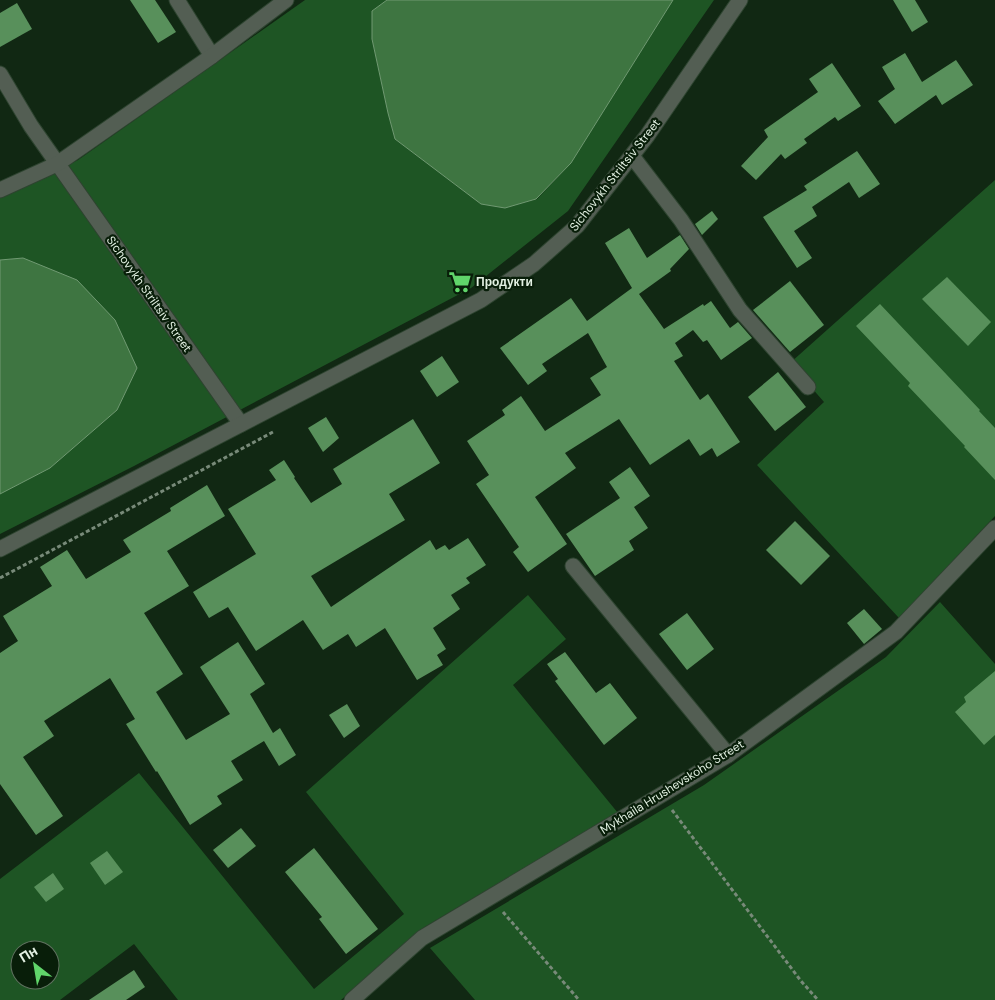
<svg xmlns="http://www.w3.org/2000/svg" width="995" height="1000" viewBox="0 0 995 1000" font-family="'DM Sans',sans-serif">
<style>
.green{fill:#1e5524;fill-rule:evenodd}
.water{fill:#3e7541;stroke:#709a72}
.building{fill:#58905b}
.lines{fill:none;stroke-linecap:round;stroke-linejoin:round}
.minor-casing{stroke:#2e4430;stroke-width:17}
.path{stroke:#788a79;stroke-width:3;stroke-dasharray:4 2.5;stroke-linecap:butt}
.minor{stroke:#535e53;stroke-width:15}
.labels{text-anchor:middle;stroke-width:4.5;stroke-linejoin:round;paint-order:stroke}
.street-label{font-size:12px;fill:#e3f1e3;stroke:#081e09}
.poi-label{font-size:12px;font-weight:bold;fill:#e3f1e3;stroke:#081e09;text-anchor:start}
</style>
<rect width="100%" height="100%" fill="#112813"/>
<!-- green -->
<g class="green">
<path d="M305 0H387L372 11V39L388 113 395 139 481 204 505 208 537 199 571 163 673 0H714L568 211 471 288 134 466 0 534V494L50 468 117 410 137 368 23 258 0 260V198L78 160Z"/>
<path d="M995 180V516L899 618 757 465 824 402 790 363Z"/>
<path d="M528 595 566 639 513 685 618 813 453 910 423 928 341 1000H178L134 944 60 1000H0V879L139 773 314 989 404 914 306 792ZM20 950H50V980H20Z"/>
<path d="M940 602 995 664V1000H475L430 948 704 785 886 657Z"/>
</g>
<!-- water -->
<g class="water">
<path d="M387 0H673L571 163 536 199 505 208 481 204 395 139 388 113 372 39V11Z"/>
<path d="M23 258 77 280 115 320 137 368 117 410 50 468 0 494V260Z"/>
</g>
<!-- building -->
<g class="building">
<path d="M130 0H155L176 32 158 43Z"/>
<path d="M893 0H915L928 22 912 32Z"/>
<path d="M17 3 32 29 0 47V13Z"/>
<path d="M905 53 922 82 956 60 973 85 942 105 936 95 895 124 878 101 895 89 882 67Z"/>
<path d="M832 63 861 106 838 121 835 117 804 139 807 143 785 159 781 154 756 180 741 166 768 137 764 130 818 92 809 79Z"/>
<path d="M857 151 880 184 859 198 849 182 812 207 817 216 794 231 812 258 797 268 763 217 807 190 804 186Z"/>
<path d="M712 211 718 219 702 235 695 224Z"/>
<path d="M629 228 647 258 680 235 689 249 670 269 671 271 639 294 664 329 703 304 704 306 711 301 730 328 738 322 752 338 721 360 707 340 703 342 693 330 675 343 683 356 674 361 700 400 708 394 740 442 717 457 712 448 700 456 689 439 650 465 619 419 565 453 576 468 535 497 567 544 528 572 513 552 519 547 476 484 489 475 467 441 505 415 502 410 521 396 545 431 601 395 590 378 607 367 588 333 542 364 547 371 528 385 500 348 571 298 587 321 632 288 605 243Z"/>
<path d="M947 277 991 322 968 346 922 299Z"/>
<path d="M790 281 824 325 790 352 753 310Z"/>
<path d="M880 304 980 410 979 411 995 428V480L964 447 965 446 908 386 910 383 856 326Z"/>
<path d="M442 356 459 382 437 397 420 371Z"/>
<path d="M778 372 806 407 775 431 748 397Z"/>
<path d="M326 417 339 438 323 452 308 428Z"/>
<path d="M413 419 440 463 389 494 405 520 311 576 331 607 430 540 436 550 445 545 449 550 468 538 486 565 466 578 470 583 451 595 460 609 433 628 446 649 437 655 443 665 417 680 385 628 356 647 348 634 323 650 303 620 256 651 228 607 209 618 193 592 256 554 228 509 276 480 269 470 284 460 295 477 294 478 311 503 342 484 333 469Z"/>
<path d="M630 467 650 496 634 507 648 528 629 541 634 550 595 576 566 534 620 498 609 482Z"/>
<path d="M207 485 225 516 167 551 189 586 144 613 183 674 156 692 186 740 230 714 200 667 238 642 265 684 250 694 273 733 280 728 296 755 279 766 264 741 231 761 243 780 217 796 222 804 190 825 157 771 156 772 126 724 135 719 110 678 44 721 54 736 23 757 63 816 36 835 0 784V653L18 641 3 616 52 586 40 567 67 550 86 579 131 552 123 540 171 511 170 508Z"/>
<path d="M795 521 830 556 801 585 766 550Z"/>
<path d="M864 609 882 629 864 644 847 623Z"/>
<path d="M687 613 714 649 687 670 659 634Z"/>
<path d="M565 652 596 693 610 683 637 718 604 745 555 681 558 679 547 664Z"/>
<path d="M995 671V735L984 745 955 712 966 702 964 697Z"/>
<path d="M347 704 360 726 344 738 329 715Z"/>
<path d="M241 828 256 846 228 868 213 850Z"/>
<path d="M314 848 378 929 346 954 319 919 322 917 285 872Z"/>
<path d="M107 851 123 872 105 885 90 863Z"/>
<path d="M53 873 64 889 46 902 34 887Z"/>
<path d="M134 970 145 987 126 1000H89Z"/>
</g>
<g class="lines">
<defs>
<g id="minor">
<path d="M177 0 212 56"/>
<path d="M0 74 31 126 241 424"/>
<path d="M632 156 681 220 740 310 808 387"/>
<path d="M0 190 57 164 212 56 286 0"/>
<path d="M0 549 481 300 534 264 577 226 647 136 740 0"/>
<path d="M573 566 728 755"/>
<path d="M352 1000 422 938 728 755 896 632 995 528"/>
</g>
</defs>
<!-- minor casing -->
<use href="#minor" class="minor-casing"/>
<!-- path -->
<g class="path">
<path d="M0 578 273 432"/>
<path d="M672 810 801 981 818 1000"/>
<path d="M503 912 579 1000"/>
</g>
<!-- minor -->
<use href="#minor" class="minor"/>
</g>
<!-- icons -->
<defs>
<symbol id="supermarket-bare" viewBox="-9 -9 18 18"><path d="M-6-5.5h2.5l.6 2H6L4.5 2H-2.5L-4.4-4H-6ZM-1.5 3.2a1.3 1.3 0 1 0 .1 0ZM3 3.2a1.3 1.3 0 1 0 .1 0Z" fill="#60d56a" stroke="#081e09" stroke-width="2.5" paint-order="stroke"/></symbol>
</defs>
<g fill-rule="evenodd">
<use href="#supermarket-bare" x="444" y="266" width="32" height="32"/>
</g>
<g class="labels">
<!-- street labels -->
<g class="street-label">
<text transform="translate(615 175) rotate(-52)" y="4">Sichovykh Striltsiv Street</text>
<text transform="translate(149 294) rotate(55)" y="4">Sichovykh Striltsiv Street</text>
<text transform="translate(672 787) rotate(-32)" y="4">Mykhaila Hrushevskoho Street</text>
</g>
<!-- poi labels -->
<g class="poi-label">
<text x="476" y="286">Продукти</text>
</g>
</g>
<!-- north arrow -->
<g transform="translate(35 965) rotate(329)"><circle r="24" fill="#081e09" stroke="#607260"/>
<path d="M0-4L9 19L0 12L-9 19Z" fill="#60d56a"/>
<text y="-8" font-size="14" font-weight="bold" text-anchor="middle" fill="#e3f1e3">Пн</text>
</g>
</svg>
